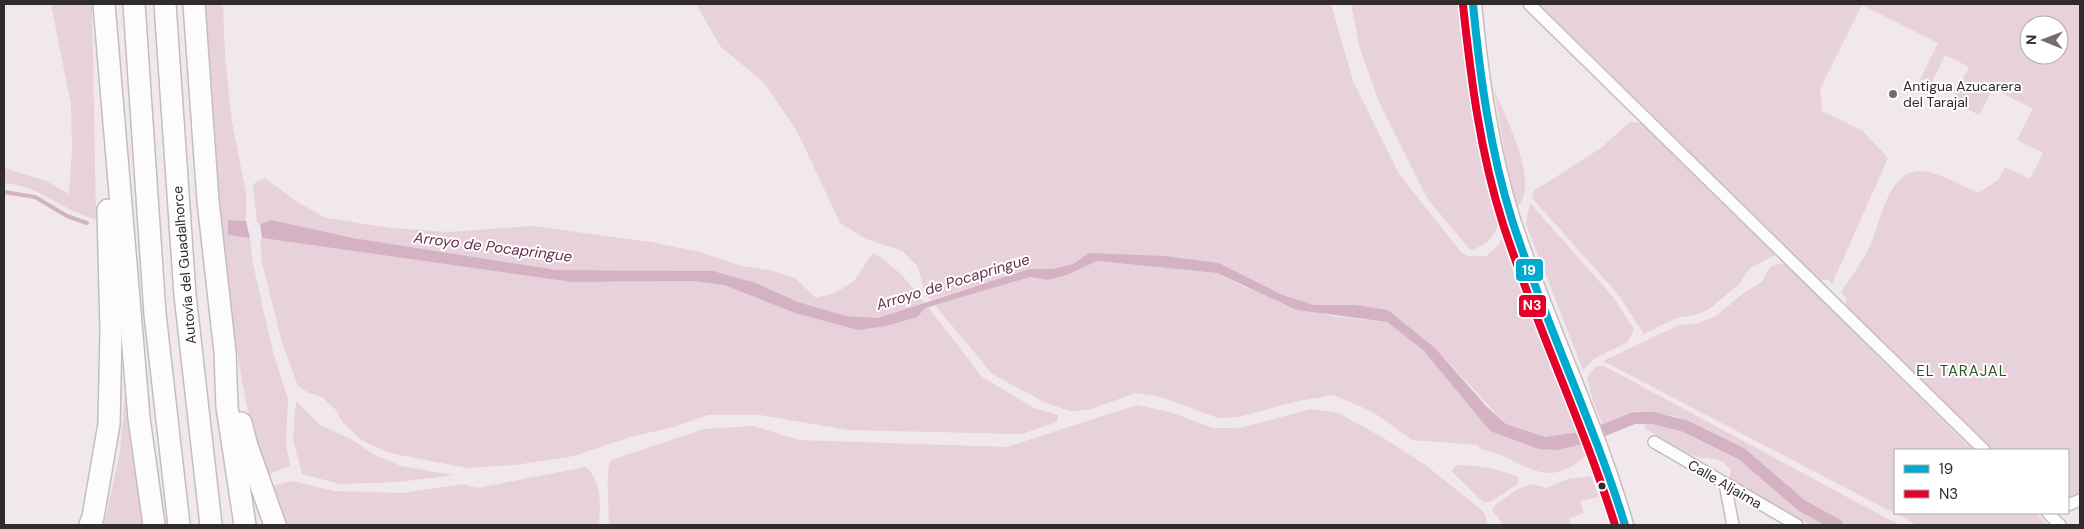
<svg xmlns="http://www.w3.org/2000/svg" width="2084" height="529" viewBox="0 0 2084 529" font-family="'DM Sans',sans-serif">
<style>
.green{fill:#e7d1da;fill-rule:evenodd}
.water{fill:#d4b2c1}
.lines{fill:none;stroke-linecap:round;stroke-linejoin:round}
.stream{stroke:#d4b2c1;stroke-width:4}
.canal{stroke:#d4b2c1;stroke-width:12}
.minor-casing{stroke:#c3bdc0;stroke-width:14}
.secondary-casing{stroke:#c3bdc0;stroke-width:19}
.motorway-casing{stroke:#c3bdc0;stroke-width:24}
.minor{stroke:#fdfcfc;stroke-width:11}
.secondary{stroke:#fdfcfc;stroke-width:16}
.motorway{stroke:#fdfcfc;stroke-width:21}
.bus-1-casing{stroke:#fff;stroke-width:11}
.bus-2-casing{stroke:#fff;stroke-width:11}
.bus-1{stroke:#00a9ce;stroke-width:8}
.bus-2{stroke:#e4002b;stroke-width:8}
.poi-dot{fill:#746d70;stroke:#fff;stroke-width:2}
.bus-dot{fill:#312b2e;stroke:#fff;stroke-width:2}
.labels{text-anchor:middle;stroke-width:4;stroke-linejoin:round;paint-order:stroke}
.poi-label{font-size:14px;fill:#312b2e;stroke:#fff;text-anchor:start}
.street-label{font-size:14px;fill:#312b2e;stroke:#fff}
.water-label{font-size:15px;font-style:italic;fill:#682f4c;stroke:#fff}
.neighbourhood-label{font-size:15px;letter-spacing:1px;fill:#2a5820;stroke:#fff}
.line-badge{stroke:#fff;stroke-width:2}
.badge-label{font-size:14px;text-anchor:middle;font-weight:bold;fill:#fff}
</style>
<rect width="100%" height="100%" fill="#f0e8ec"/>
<!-- green -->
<g class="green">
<path d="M51 4H92L96 219C63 212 40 185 4 183V168L46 181 69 194 72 151 71 105Z"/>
<path d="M204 4H223L225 56 232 122 246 194V221L228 220V235L250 238 253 264 273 352 288 399 286 444 290 466 270 474 272 486 293 481 334 491 402 493 463 484 477 488 586 467C603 484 600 503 599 525H285C250 449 238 366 228 283 217 190 210 97 204 4Z"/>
<path d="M696 4H1331L1353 81 1399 174 1461 252 1468 256H1486L1497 247 1505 233 1583 434 1579 432 1545 437 1506 424 1435 348 1388 310 1356 305H1314L1283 295 1219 263 1089 253 1073 264 1053 269H1029L931 300 925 294 918 267 903 251 866 239 840 223 797 131 764 83 720 46Z"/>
<path d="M1351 4H1463L1473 93 1500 219C1494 237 1489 245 1470 250L1427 198 1379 102 1360 49Z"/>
<path d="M1539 4H2080V493L2068 497V450H1991L1845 306 1847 298 1841 292C1850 278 1861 264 1868 250 1881 226 1887 162 1928 172 1945 176 1963 186 1978 193L1998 180 2005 167 2030 179 2043 153 2017 140 2033 109 1993 88 1979 115 1952 101 1969 67 1945 55 1929 88 1918 83 1938 43 1862 5 1820 89 1822 111 1863 131 1888 158 1832 284 1828 279 1821 281ZM2029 25H2059V55H2029Z"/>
<path d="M1494 89C1505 117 1541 184 1517 207L1506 160Z"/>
<path d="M1630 122 1642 123 1775 255 1750 268 1738 285 1708 310 1696 315 1676 318 1644 334 1618 294 1532 198 1534 191 1601 148Z"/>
<path d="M265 178 294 200 326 218 391 228 448 232 532 226 651 242 700 252 741 266 774 271 795 278 816 298 835 293 854 281 873 253C895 266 910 282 924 303L878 318 846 316 798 302 756 283 713 271 557 270 353 238 271 220 260 224 257 223 253 184Z"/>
<path d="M1530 203 1613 297 1634 329 1628 342 1594 359 1583 370 1526 224Z"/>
<path d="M262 238 572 282 692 281 724 285 795 313 858 330 928 307 982 377 1034 408 1058 415 1057 422 1022 434 848 430 760 415H708L674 427 630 437 574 456 515 465 468 468 389 453 363 441 343 423 335 409 322 397 307 392 298 386 281 339 262 263 260 241Z"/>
<path d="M1097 261 1217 273 1244 287 1331 316 1387 322 1423 350 1491 431 1557 450 1588 443 1589 453C1544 495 1527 459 1481 449L1478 445 1412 440 1373 412 1333 395 1298 401 1239 417 1218 418 1158 396 1136 393 1088 410 1070 411 1046 403 992 374 935 305 1030 277 1048 280 1067 275Z"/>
<path d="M1778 264H1785L1973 450H1895V513H2036L2048 525H1917L1603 361 1679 325 1699 323 1716 316 1745 292 1762 282 1770 267Z"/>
<path d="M1596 366H1604L1899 525H1846L1804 502 1742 450 1674 416 1634 411 1603 425 1593 401 1587 377Z"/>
<path d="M125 395 144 525H104L120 452Z"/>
<path d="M296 401 320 425 351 439 375 455 401 466 453 475 399 482 340 484 302 474 293 440Z"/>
<path d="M1137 405 1170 412 1213 428H1239L1312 409 1338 413 1382 437 1428 467 1484 512 1488 525H609C609 511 605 470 611 460L704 429 753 426 799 440 1007 447Z"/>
<path d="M1644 422 1684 431 1740 459 1798 508 1828 525H1810L1729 479 1731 471C1717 452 1710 462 1692 455 1677 449 1661 438 1646 429Z"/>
<path d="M1457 465C1479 465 1498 469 1519 477L1518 484 1490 502H1483L1451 471Z"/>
<path d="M1591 476 1599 497 1580 501 1584 513 1569 518 1571 525H1504L1492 511 1494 506 1516 490 1531 484 1547 488 1568 479Z"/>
</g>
<!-- water -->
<g class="water">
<path d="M228 220 246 221 250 238 228 235Z"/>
<path d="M271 220 353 238 557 270 713 271 756 283 798 302 846 316 878 318 1029 269H1053L1073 264 1089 253 1164 256 1219 263 1283 295 1314 305H1356L1388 310 1435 348 1487 407 1506 424 1545 437 1579 432 1583 434 1588 443 1557 450 1539 449 1490 431 1423 350 1387 322 1297 310 1217 273 1097 261 1067 275 1048 280 1030 277 925 308 917 317 886 326 858 330 795 313 724 285 692 281 572 282 262 238 260 224Z"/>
</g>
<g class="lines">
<!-- stream -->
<path class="stream" d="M4 192 35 197 67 216 87 223"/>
<!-- canal -->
<path class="canal" d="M1587 437 1634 418H1653L1685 426 1742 454 1801 505 1837 525"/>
<defs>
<g id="minor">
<path d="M1529 4 1984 450"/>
<path d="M1654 442 1797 525"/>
<path d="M1725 484 1733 525"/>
<path d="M2068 505 2080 500"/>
<path d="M2048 513 2060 525"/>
</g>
<path id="secondary" d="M1473 4C1480 76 1490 150 1512 220 1546 323 1595 421 1625 525"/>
<g id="motorway">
<path d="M104 4 139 418 154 525"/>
<path d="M134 4 155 314 179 525"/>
<path d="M165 4 185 295 211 525"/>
<path d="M194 4 208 201 225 352 227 407 245 525"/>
<path d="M241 423 247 446 275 525"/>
<path d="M90 525 93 517 109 424 111 330 108 210"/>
</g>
</defs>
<!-- minor casing -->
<use href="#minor" class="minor-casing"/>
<!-- secondary casing -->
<use href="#secondary" class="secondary-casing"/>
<!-- motorway casing -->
<use href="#motorway" class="motorway-casing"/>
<!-- minor -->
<use href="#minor" class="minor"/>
<!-- secondary -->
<use href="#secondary" class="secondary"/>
<!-- motorway -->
<use href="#motorway" class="motorway"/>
<defs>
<path id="bus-1" d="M1473 4C1480 77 1490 150 1512 220 1545 323 1593 421 1625 525"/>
<path id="bus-2" d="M1463 5C1471 79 1480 153 1503 224 1536 326 1583 423 1615 525"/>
</defs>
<!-- bus-1 casing -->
<use href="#bus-1" class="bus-1-casing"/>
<!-- bus-2 casing -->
<use href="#bus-2" class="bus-2-casing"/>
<!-- bus-1 -->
<use href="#bus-1" class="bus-1"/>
<!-- bus-2 -->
<use href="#bus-2" class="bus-2"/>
</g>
<!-- markers -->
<circle class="poi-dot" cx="1893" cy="94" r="5"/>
<circle class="bus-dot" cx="1602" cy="486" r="4.5"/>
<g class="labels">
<!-- poi labels -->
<g class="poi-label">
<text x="1903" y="91">Antigua Azucarera<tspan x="1903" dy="16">del Tarajal</tspan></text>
</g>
<!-- street labels -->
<g class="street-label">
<text transform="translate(184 265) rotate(-95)" y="5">Autovía del Guadalhorce</text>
<text transform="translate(1725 484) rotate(30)" y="5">Calle Aljaima</text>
</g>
<!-- water labels -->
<g class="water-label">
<text transform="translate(493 247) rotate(7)" y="5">Arroyo de Pocapringue</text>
<text transform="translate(953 282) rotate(-17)" y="5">Arroyo de Pocapringue</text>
</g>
<!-- neighbourhood labels -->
<g class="neighbourhood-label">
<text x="1962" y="376">EL TARAJAL</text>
</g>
</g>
<g class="line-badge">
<rect x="1515" y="258" width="29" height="24" rx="5" fill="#00a9ce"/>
<rect x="1518" y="294" width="29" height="24" rx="5" fill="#e4002b"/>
</g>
<g class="badge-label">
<text x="1529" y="275">19</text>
<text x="1532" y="310">N3</text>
</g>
<!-- border -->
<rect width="2084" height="529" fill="none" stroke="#312b2e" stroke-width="10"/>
<!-- legend -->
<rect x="1894" y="449" width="175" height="65" fill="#ffffff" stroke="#adaaab"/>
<rect x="1904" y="465" width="25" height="8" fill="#00a9ce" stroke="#adaaab"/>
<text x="1939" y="474" font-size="15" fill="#312b2e">19</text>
<rect x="1904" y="490" width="25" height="8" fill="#e4002b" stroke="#adaaab"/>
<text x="1939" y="499" font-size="15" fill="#312b2e">N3</text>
<!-- north arrow -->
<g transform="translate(2044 40) rotate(271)"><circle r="24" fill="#ffffff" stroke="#adaaab"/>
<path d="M0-4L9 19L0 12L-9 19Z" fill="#746d70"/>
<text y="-8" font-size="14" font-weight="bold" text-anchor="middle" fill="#312b2e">N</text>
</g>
</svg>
